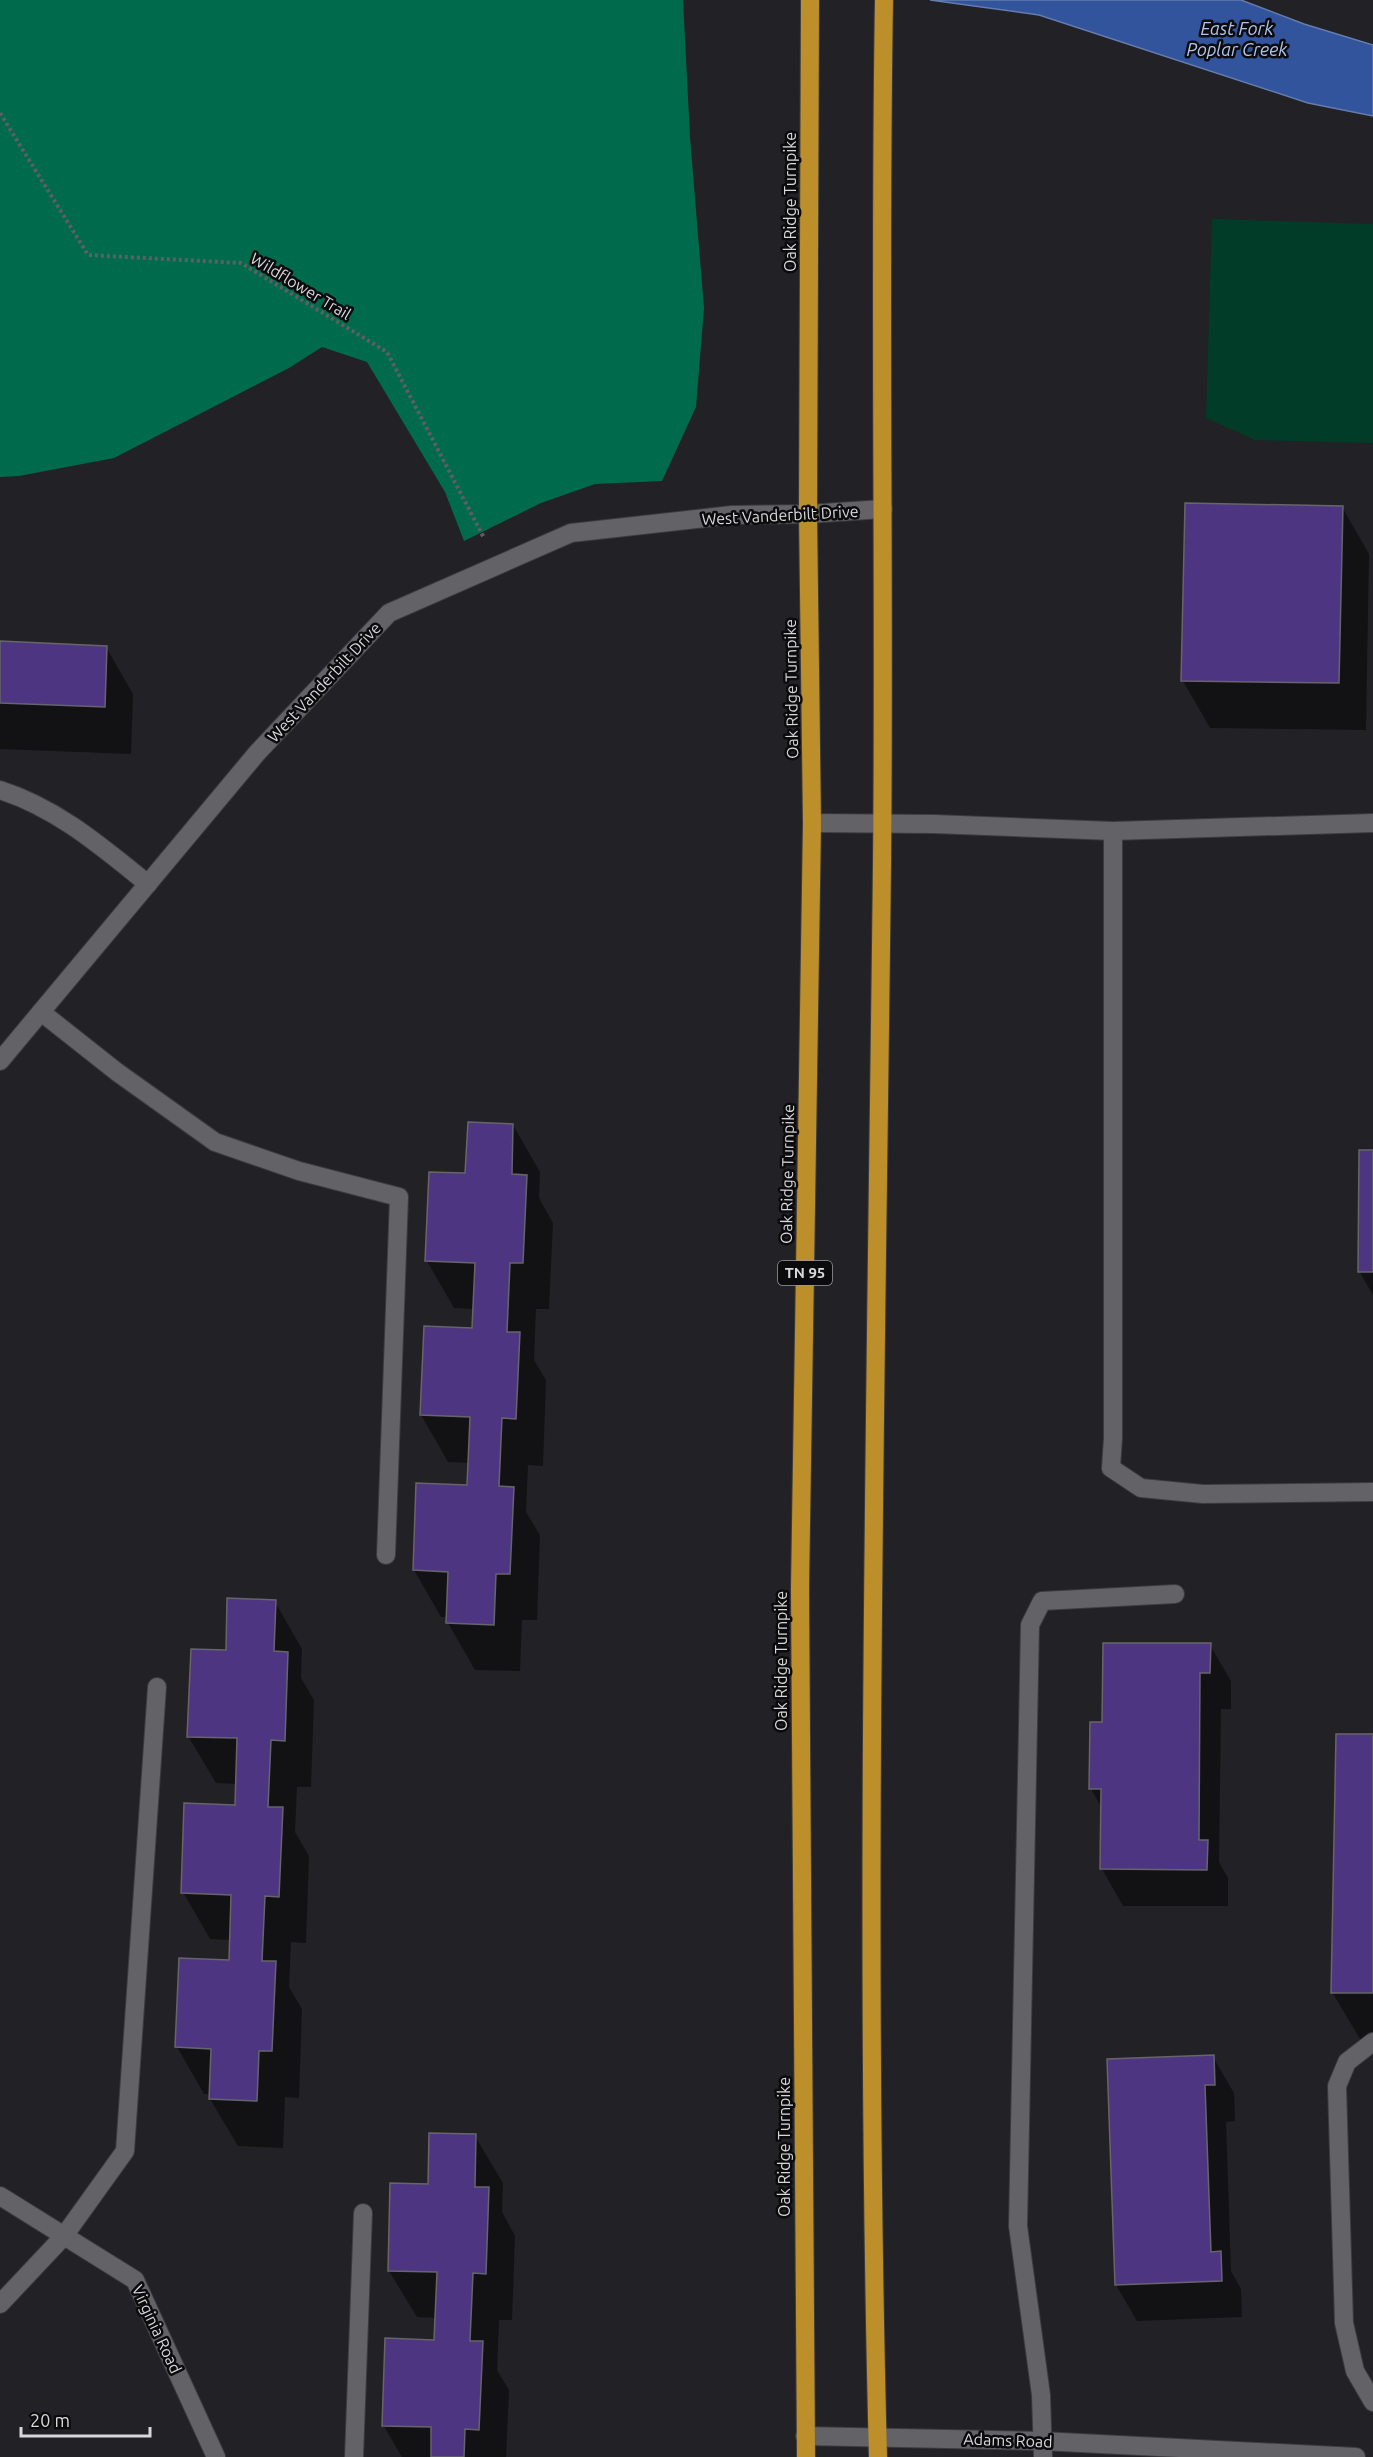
<svg xmlns="http://www.w3.org/2000/svg" width="1373" height="2457" viewBox="0 0 1373 2457" font-family="Ubuntu,sans-serif">
<style>
.green{fill:#013c28}
.forest{fill:#006b4c}
.water{fill:#32549c;stroke:#647caf;stroke-width:1.5}
.shadow{fill:#0007}
.building{fill:#4e3581;stroke:#66656b;stroke-width:1.5}
.lines{fill:none;stroke-linecap:round;stroke-linejoin:round}
.lane-casing{stroke:#3c3b3f;stroke-width:20}
.street-casing{stroke:#3c3b3f;stroke-width:20}
.secondary-casing{stroke:#3c3b3f;stroke-width:20}
.highway-casing{stroke:#3c3b3f;stroke-width:20}
.path{stroke:#5f5e62;stroke-width:4;stroke-dasharray:3 3;stroke-linecap:butt}
.lane{stroke:#636267;stroke-width:18}
.street{stroke:#636267;stroke-width:18}
.secondary{stroke:#636267;stroke-width:18}
.highway{stroke:#bc8f2b;stroke-width:18}
.labels{text-anchor:middle;stroke-width:5;stroke-linejoin:round;paint-order:stroke}
.shield{fill:#0b0b0d;stroke:#9a9a9d;stroke-width:1.5}
.shield-label{font-size:15px;font-weight:bold;fill:#d8d8db}
.street-label{font-size:16px;fill:#d8d8db;stroke:#0b0b0d}
.water-label{font-size:18px;font-style:italic;fill:#b0c4ed;stroke:#0b0b0d}
</style>
<rect width="100%" height="100%" fill="#222125"/>
<!-- green -->
<path class="green" d="M1212 219 1373 224V443L1255 440 1206 418Z"/>
<!-- forest -->
<path class="forest" d="M0 0H683L690 137 704 308 696 407 662 481 595 484 541 503 464 541 445 492 367 362 322 347 289 368 114 458 19 476 0 477Z"/>
<!-- water -->
<path class="water" d="M930 0H1241L1304 24 1373 45V116L1308 103 1039 15Z"/>
<!-- shadow -->
<g class="shadow">
<path d="M1342 507 1369 554 1366 730 1210 728 1183 681Z"/>
<path d="M0 643 106 647 133 694 131 754 0 749Z"/>
<path d="M513 1125 540 1172 539 1198 553 1223 549 1309H536L534 1360 546 1380 543 1466 528 1465 526 1512 540 1535 537 1620H522L520 1671 475 1670 448 1623V1617H441L414 1570 469 1486 470 1463 448 1462 421 1415 473 1330 474 1309 454 1308 427 1261 466 1175Z"/>
<path d="M1373 1151V1295L1359 1271Z"/>
<path d="M275 1602 302 1649 301 1678 314 1700 311 1787H297L295 1832 309 1856 306 1943 291 1942 289 1987 302 2009 299 2098 285 2097 283 2148 238 2146 210 2099 211 2094H204L177 2047 230 1961 231 1940 210 1939 183 1892 237 1807V1784L216 1783 188 1736 227 1651Z"/>
<path d="M1210 1645 1231 1681V1709H1221L1219 1862 1228 1878V1906H1123L1102 1869V1808L1091 1789 1104 1724Z"/>
<path d="M1373 1736V2040L1360 2039 1332 1992Z"/>
<path d="M1213 2057 1234 2093 1235 2121 1226 2122 1231 2271 1241 2289 1242 2317 1137 2321 1116 2285Z"/>
<path d="M475 2136 503 2183 502 2212 515 2236 512 2320H499L497 2370 509 2390 506 2457H402L383 2425 436 2342 437 2318 417 2317 389 2271 429 2186Z"/>
</g>
<!-- building -->
<g class="building">
<path d="M1185 503 1343 506 1339 683 1181 681Z"/>
<path d="M0 641 107 646 105 707 0 703Z"/>
<path d="M468 1122 513 1124 512 1174 527 1175 523 1263H510L507 1332H520L516 1419 502 1418 499 1486 514 1487 510 1574H496L494 1625 446 1623 448 1572 413 1570 416 1483 467 1485 470 1417 420 1415 424 1326 472 1328 475 1263 425 1261 429 1172 465 1173Z"/>
<path d="M1359 1150H1373V1272H1358Z"/>
<path d="M227 1598 276 1600 274 1651 288 1652 285 1741 271 1740 268 1807H283L279 1897 265 1896 262 1961H276L272 2051H259L257 2101 209 2099 211 2049 175 2047 179 1958 229 1960 231 1895 181 1893 184 1803 235 1805 237 1738 187 1737 191 1649 226 1650Z"/>
<path d="M1103 1643H1211L1210 1673H1200L1199 1840H1208L1207 1870 1100 1869 1101 1789H1089L1090 1722H1102Z"/>
<path d="M1336 1734H1373V1993H1331Z"/>
<path d="M1214 2055 1215 2085H1205L1211 2252 1221 2251 1222 2281 1115 2285 1107 2059Z"/>
<path d="M429 2133 476 2134 475 2187H489L486 2274 473 2273 470 2341H483L479 2430 465 2429 464 2457H431V2427L382 2426 385 2338 434 2340 437 2272 388 2271 390 2183 428 2184Z"/>
</g>
<g class="lines">
<defs>
<g id="lane">
<path d="M0 790C57 808 102 847 148 884"/>
<path d="M812 823 934 824 1113 831V1438L1111 1468 1141 1488 1203 1494 1373 1492"/>
<path d="M1113 831 1373 823"/>
<path d="M41 1012 117 1072 215 1142 299 1171 399 1197 386 1555"/>
<path d="M1373 2042 1347 2062 1337 2086 1344 2323 1355 2371 1373 2402"/>
<path d="M0 2304 64 2236 125 2151 157 1687"/>
<path d="M354 2457 363 2213"/>
<path d="M1043 2457 1041 2395 1018 2226 1030 1625 1042 1601 1175 1594"/>
</g>
<g id="street">
<path d="M0 2196 135 2280 216 2457"/>
<path d="M805 2436 1041 2441 1356 2457"/>
</g>
<path id="secondary" d="M0 1061 257 753 389 613 571 533 732 515 808 514 883 509"/>
<g id="highway">
<path d="M806 2457 800 1589 812 823 808 514 810 0"/>
<path d="M878 2457C864 1926 876 1395 882 864 885 576 879 288 884 0"/>
</g>
</defs>
<!-- lane casing -->
<use href="#lane" class="lane-casing"/>
<!-- street casing -->
<use href="#street" class="street-casing"/>
<!-- secondary casing -->
<use href="#secondary" class="secondary-casing"/>
<!-- highway casing -->
<use href="#highway" class="highway-casing"/>
<!-- path -->
<path class="path" d="M0 113 88 255 241 263 387 352 484 538"/>
<!-- lane -->
<use href="#lane" class="lane"/>
<!-- street -->
<use href="#street" class="street"/>
<!-- secondary -->
<use href="#secondary" class="secondary"/>
<!-- highway -->
<use href="#highway" class="highway"/>
</g>
<g class="labels">
<!-- shield labels -->
<rect class="shield" x="778" y="1261" width="54" height="24" rx="4.5"/>
<g class="shield-label">
<text x="805" y="1278">TN 95</text>
</g>
<!-- street labels -->
<g class="street-label">
<text transform="translate(790 202) rotate(-90)" y="6">Oak Ridge Turnpike</text>
<text transform="translate(301 286) rotate(31)" y="6">Wildflower Trail</text>
<text transform="translate(780 515) rotate(-3)" y="6">West Vanderbilt Drive</text>
<text transform="translate(324 682) rotate(-47)" y="6">West Vanderbilt Drive</text>
<text transform="translate(791 689) rotate(-91)" y="6">Oak Ridge Turnpike</text>
<text transform="translate(787 1174) rotate(-89)" y="6">Oak Ridge Turnpike</text>
<text transform="translate(781 1661) rotate(-90)" y="6">Oak Ridge Turnpike</text>
<text transform="translate(784 2147) rotate(-90)" y="6">Oak Ridge Turnpike</text>
<text transform="translate(157 2329) rotate(65)" y="6">Virginia Road</text>
<text transform="translate(1008 2440) rotate(2)" y="6">Adams Road</text>
</g>
<!-- water labels -->
<g class="water-label">
<text x="1237" y="35">East Fork<tspan x="1237" dy="21">Poplar Creek</tspan></text>
</g>
</g>
<!-- scale -->
<path d="M21 2427v9h129v-9" fill="none" stroke="#d8d8db" stroke-width="3"/>
<text x="30" y="2427" font-size="18" fill="#d8d8db" stroke="#0b0b0d" stroke-width="4.5" paint-order="stroke">20 m</text>
</svg>
